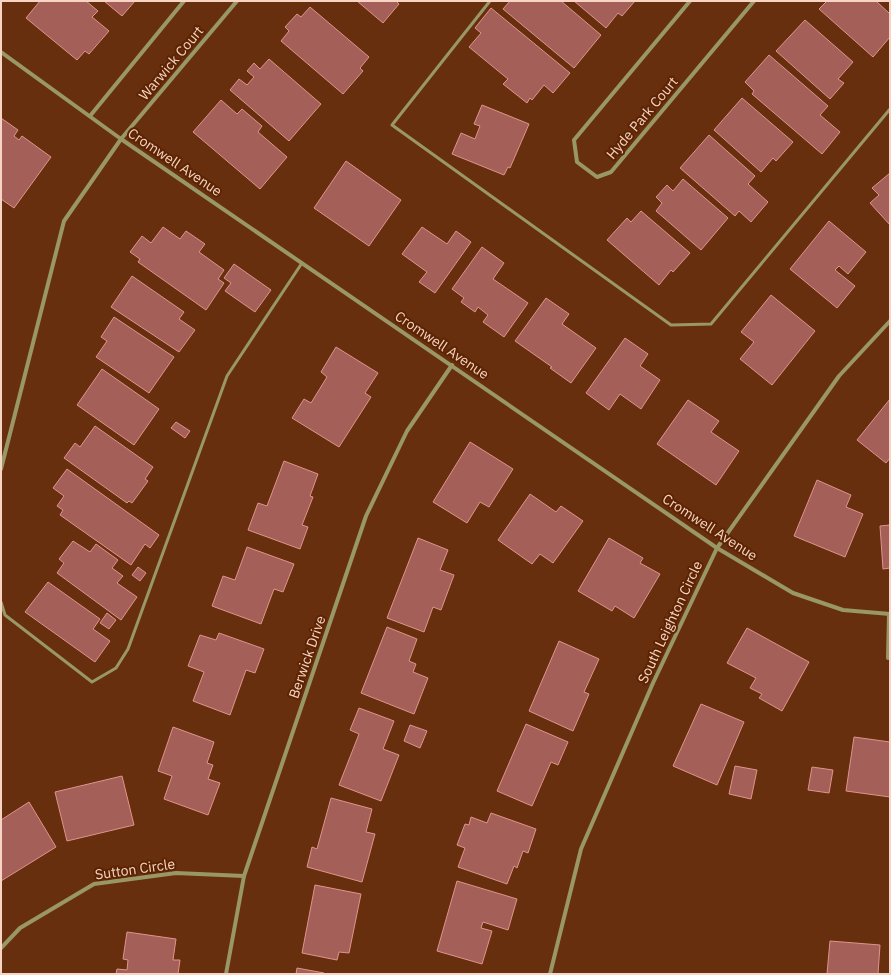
<svg xmlns="http://www.w3.org/2000/svg" width="891" height="975" viewBox="0 0 891 975" font-family="'IBM Plex Sans',sans-serif">
<style>
.building{fill:#a35f58;stroke:#df948c}
.lines{fill:none;stroke-linecap:round;stroke-linejoin:round}
.lane{stroke:#999766;stroke-width:3}
.street{stroke:#999766;stroke-width:4}
.labels{text-anchor:middle;stroke-width:4;stroke-linejoin:round;paint-order:stroke}
.street-label{font-size:14px;fill:#f7d4c3;stroke:#5c2402}
</style>
<rect width="100%" height="100%" fill="#682f0f"/>
<!-- building -->
<g class="building">
<path d="M40 1H73L75 2 76 1H86L98 11 92 17 109 31 89 54 85 51 77 60 26 18Z"/>
<path d="M104 1H135L122 16Z"/>
<path d="M357 1H396L399 4 383 23Z"/>
<path d="M510 1H561L601 35 574 68 503 9Z"/>
<path d="M574 1H635L622 16 618 13 606 28Z"/>
<path d="M827 1H876L890 14V37L873 57 819 9Z"/>
<path d="M310 7 369 57 360 68 363 71 343 94 281 41 289 31 285 27 297 14 301 17Z"/>
<path d="M491 8 570 73 553 93 544 85 532 100 530 98 527 103 503 84 508 79 469 47 481 33 475 28Z"/>
<path d="M805 20 853 62 838 79 844 83 830 99 776 51Z"/>
<path d="M769 55 828 106 820 115 840 132 822 154 752 94 754 91 745 82Z"/>
<path d="M269 59 321 104 289 141 230 90 239 79 247 85 254 77 247 71 254 63 260 69Z"/>
<path d="M742 98 793 142 776 161 773 158 761 172 714 130Z"/>
<path d="M221 100 237 114 242 109 262 126 258 132 287 157 260 189 193 132Z"/>
<path d="M482 105 529 124 510 168 508 167 504 175 452 154 461 133 475 139 480 126 474 124Z"/>
<path d="M1 118 18 130 14 136 19 140 22 136 51 157 14 208 1 199Z"/>
<path d="M709 135 755 176 748 184 768 202 751 222 739 211 735 216 680 168Z"/>
<path d="M346 161 401 200 369 246 314 208Z"/>
<path d="M890 173V225L870 203 879 195 872 188Z"/>
<path d="M683 179 728 218 701 250 656 211 662 203 656 197 667 185 673 191Z"/>
<path d="M641 211 690 253 673 272 671 270 659 285 607 240 627 218 631 222Z"/>
<path d="M829 221 866 252 848 274 839 266 835 270 855 286 837 308 790 269Z"/>
<path d="M163 227 180 239 186 231 205 244 199 252 224 270 218 279 224 283 206 310 138 262 140 259 130 252 142 236 151 243Z"/>
<path d="M422 227 447 244 456 231 471 242 435 293 419 282 427 272 402 254Z"/>
<path d="M482 247 504 263 493 279 528 303 504 337 483 322 488 315 478 307 475 312 461 302 464 298 452 289Z"/>
<path d="M234 264 271 290 255 312 225 291 231 283 224 278Z"/>
<path d="M132 276 184 312 179 319 195 330 179 352 111 307Z"/>
<path d="M771 295 815 331 772 385 740 359 754 342 741 332Z"/>
<path d="M546 298 569 314 562 324 596 348 571 383 550 368 552 367 515 341Z"/>
<path d="M114 317 174 357 149 393 96 357 107 341 101 337Z"/>
<path d="M625 338 648 354 640 366 660 380 641 409 620 394 609 410 586 393Z"/>
<path d="M336 347 378 373 365 393 371 397 339 447 292 418 304 399 311 403 327 377 321 372Z"/>
<path d="M102 369 159 409 134 445 77 405Z"/>
<path d="M890 399V458L886 463 857 440Z"/>
<path d="M688 400 719 421 711 432 739 451 716 485 657 444Z"/>
<path d="M176 422 190 431 185 438 171 428Z"/>
<path d="M95 426 153 467 145 479 148 481 132 503 129 501 127 503 64 458 75 443 80 447Z"/>
<path d="M470 442 513 469 489 507 480 502 467 523 433 502Z"/>
<path d="M284 461 318 474 310 496 313 497 302 525 308 527 300 549 248 530 258 503 267 506Z"/>
<path d="M67 469 159 535 150 548 145 544 131 565 60 515 63 510 57 506 64 496 53 488Z"/>
<path d="M817 480 851 495 846 507 863 514 845 557 794 536Z"/>
<path d="M530 494 556 512 561 506 583 521 553 563 540 554 532 564 498 540Z"/>
<path d="M890 525V568L883 569 880 526Z"/>
<path d="M418 538 448 550 440 570 454 575 441 610 433 607 424 632 387 618Z"/>
<path d="M609 538 643 558 640 563 660 574 634 618 615 606 612 611 578 591Z"/>
<path d="M73 541 90 552 96 544 118 560 112 568 123 576 117 583 137 597 121 620 57 573 64 563 59 559Z"/>
<path d="M247 547 294 564 283 592 274 589 261 624 212 606 223 576 235 580Z"/>
<path d="M138 567 146 573 140 581 132 575Z"/>
<path d="M48 582 100 619 93 629 110 641 95 662 25 612Z"/>
<path d="M107 613 116 620 109 629 100 623Z"/>
<path d="M387 627 417 639 409 661 416 664 413 672 428 678 414 714 361 693Z"/>
<path d="M747 628 809 662 782 711 759 698 762 694 750 688 756 678 727 663Z"/>
<path d="M219 633 264 649 255 673 246 670 230 715 193 701 204 672 188 666 200 635 216 640Z"/>
<path d="M559 641 599 659 584 692 589 694 573 731 529 711Z"/>
<path d="M701 704 744 722 717 785 673 766Z"/>
<path d="M359 708 394 721 383 749 399 755 381 801 339 785 359 734 350 730Z"/>
<path d="M526 724 568 742 558 765 551 762 532 806 497 791Z"/>
<path d="M410 725 427 731 420 748 404 741Z"/>
<path d="M173 727 214 742 207 763 213 765 208 779 220 783 208 815 164 799 172 776 158 771Z"/>
<path d="M854 737 890 742V797L846 791Z"/>
<path d="M735 766 757 770 751 799 729 794Z"/>
<path d="M812 767 833 770 829 793 808 790Z"/>
<path d="M122 776 134 825 67 841 55 792Z"/>
<path d="M331 798 372 809 366 832 375 834 362 882 307 867 312 847 317 849Z"/>
<path d="M29 802 56 847 1 881V820Z"/>
<path d="M491 813 536 829 528 853 523 851 517 868 514 866 507 884 458 867 465 848 457 845 465 824 469 825 471 817 487 823Z"/>
<path d="M457 881 517 899 508 930 483 922 481 928 492 931 482 964 437 951Z"/>
<path d="M315 885 361 894 349 953 339 952 337 960 302 953Z"/>
<path d="M127 932 176 939 173 960H180L178 974H116L117 969 127 970 128 960 123 959Z"/>
<path d="M830 941 880 945 878 974H827Z"/>
<path d="M297 968 324 973V974H296Z"/>
</g>
<g class="lines">
<!-- lane -->
<g class="lane">
<path d="M490 1 392 125 671 325 711 324 890 109"/>
<path d="M1 602 5 615 92 682 116 668 128 649 227 376 302 263"/>
</g>
<!-- street -->
<g class="street">
<path d="M690 1 574 140 577 162 597 177 611 172 754 1"/>
<path d="M1 52 121 139 717 548 793 593 843 610 890 614"/>
<path d="M90 116 184 1"/>
<path d="M1 469 64 221 121 139 237 1"/>
<path d="M888 658 889 614"/>
<path d="M1 948 20 928 94 884 176 873 244 876"/>
<path d="M226 974 244 876 366 516 407 431 452 365"/>
<path d="M550 974 581 849 653 683 717 548 839 376 890 321"/>
</g>
</g>
<g class="labels">
<!-- street labels -->
<g class="street-label">
<text transform="translate(171 63) rotate(-50)" y="5">Warwick Court</text>
<text transform="translate(642 118) rotate(-50)" y="5">Hyde Park Court</text>
<text transform="translate(175 162) rotate(34)" y="5">Cromwell Avenue</text>
<text transform="translate(442 345) rotate(34)" y="5">Cromwell Avenue</text>
<text transform="translate(710 527) rotate(33)" y="5">Cromwell Avenue</text>
<text transform="translate(670 622) rotate(-65)" y="5">South Leighton Circle</text>
<text transform="translate(307 657) rotate(-71)" y="5">Berwick Drive</text>
<text transform="translate(135 869) rotate(-8)" y="5">Sutton Circle</text>
</g>
</g>
<!-- border -->
<rect width="891" height="975" fill="none" stroke="#f7d4c3" stroke-width="4"/>
</svg>
